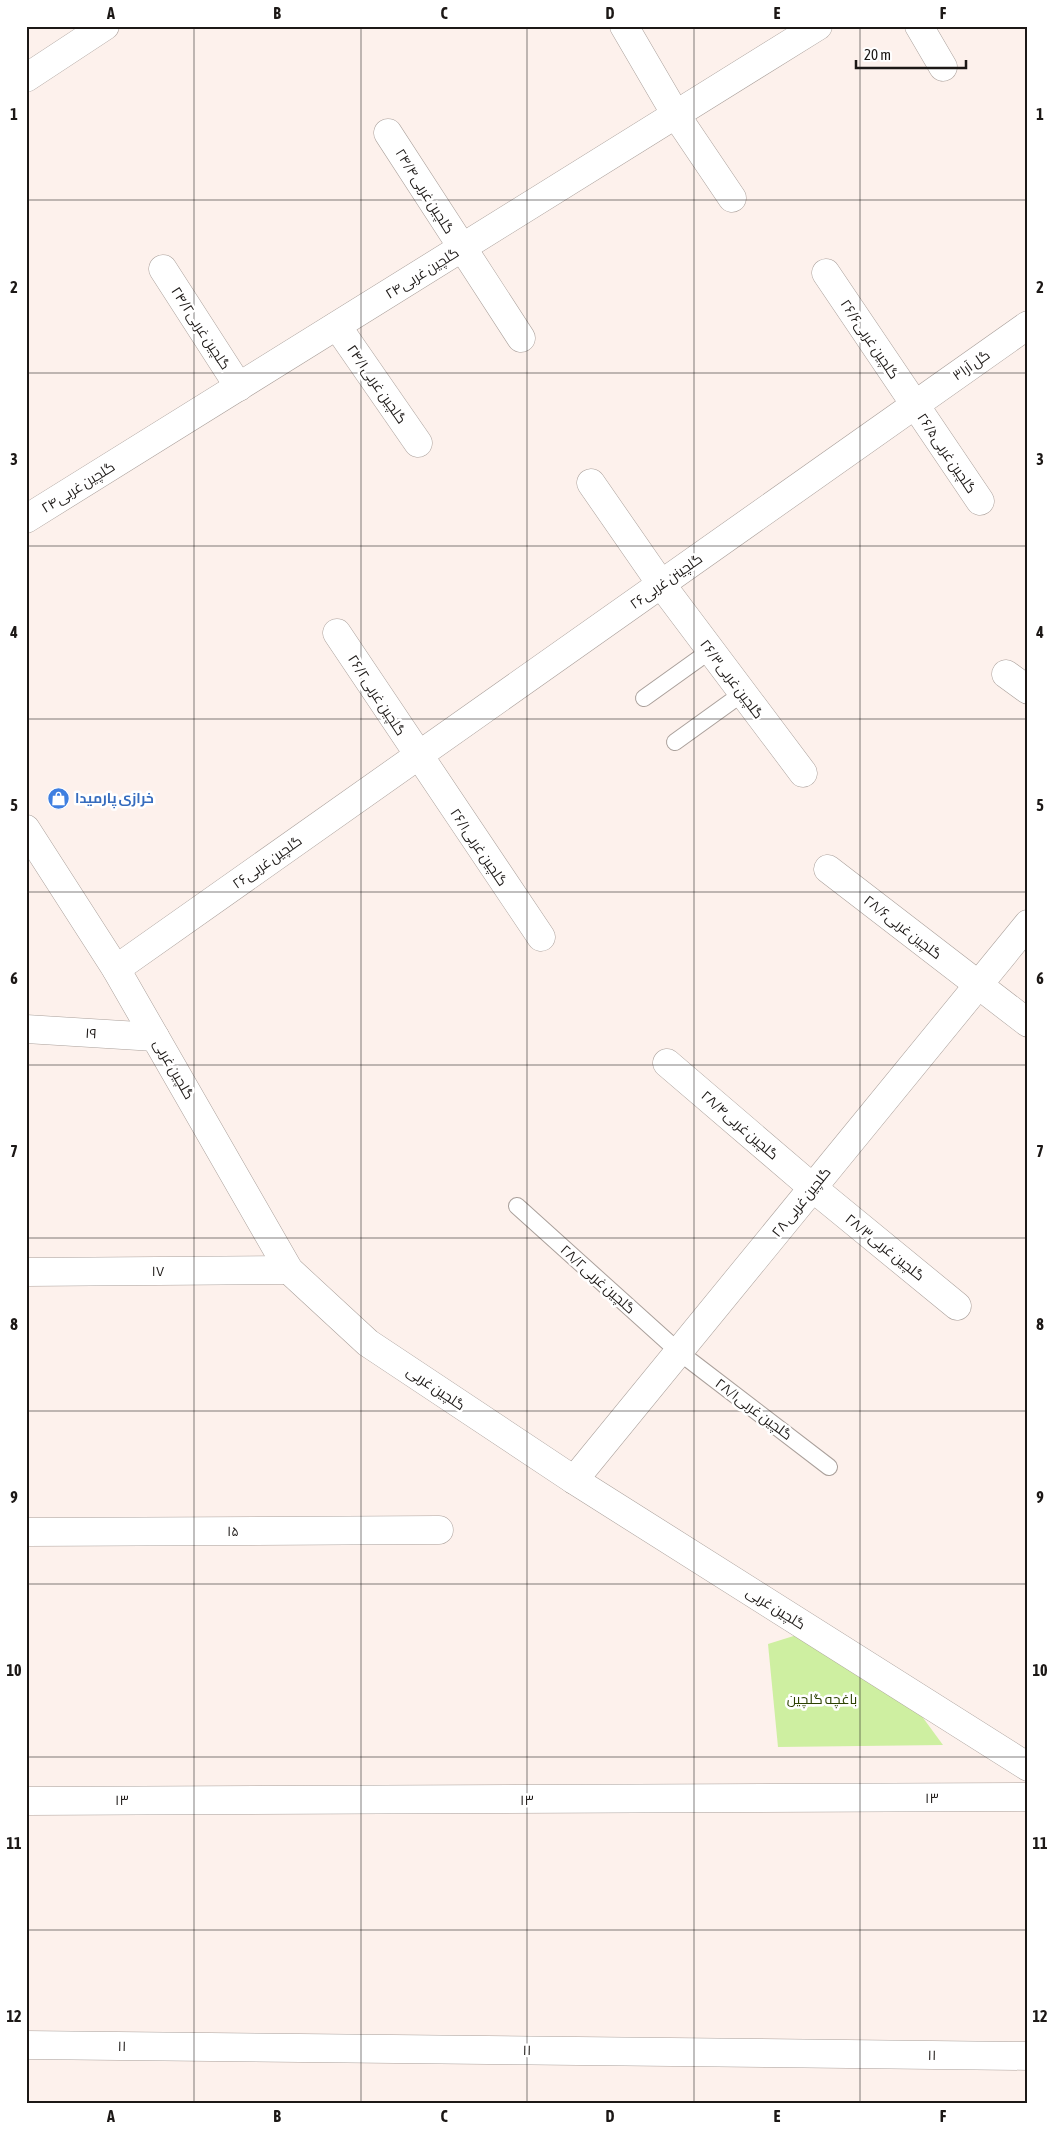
<svg xmlns="http://www.w3.org/2000/svg" width="1054" height="2130" viewBox="0 0 1054 2130" font-family="'Asap Condensed',Cairo,sans-serif">
<style>
.green{fill:#ceefa1}
.lines{fill:none;stroke-linecap:round;stroke-linejoin:round}
.service-casing{stroke:#aaa09b;stroke-width:18}
.minor-casing{stroke:#aaa09b;stroke-width:29}
.tertiary-casing{stroke:#aaa09b;stroke-width:29}
.service{stroke:#fff;stroke-width:16}
.minor{stroke:#fff;stroke-width:28}
.tertiary{stroke:#fff;stroke-width:28}
.grid{fill:none;stroke:#1c1816;stroke-width:1;stroke-opacity:0.55}
.labels{text-anchor:middle;stroke-width:5;stroke-linejoin:round;paint-order:stroke}
.street-label{font-size:14px;fill:#1c1816;stroke:#fff}
.shop-label{font-size:14px;font-weight:bold;fill:#366cbe;stroke:#fff;text-anchor:start}
.park-label{font-size:14px;fill:#2c4100;stroke:#fff}
.neatline{fill:none;stroke:#1c1816;stroke-width:2}
.grid-label{font-size:16px;text-anchor:middle;font-weight:bold;fill:#1c1816}
</style>
<rect width="100%" height="100%" fill="#fdf1ec"/>
<!-- green -->
<path class="green" d="M800 1634 907 1696 943 1745 778 1747 768 1644Z"/>
<g class="lines">
<defs>
<g id="service">
<path d="M644 698 711 650"/>
<path d="M675 742 743 693"/>
<path d="M517 1206 679 1352 829 1467"/>
</g>
<g id="minor">
<path d="M624 26 676 115 732 198"/>
<path d="M919 26 943 67"/>
<path d="M26 78 105 26"/>
<path d="M388 133 521 338"/>
<path d="M163 269 239 387"/>
<path d="M826 273 980 501"/>
<path d="M337 326 418 443"/>
<path d="M591 483 661 584 803 773"/>
<path d="M26 519 818 26"/>
<path d="M337 633 541 937"/>
<path d="M1006 674 1028 690"/>
<path d="M828 869 1028 1023"/>
<path d="M116 969 1028 325"/>
<path d="M26 1029 155 1037"/>
<path d="M667 1063 813 1188 957 1306"/>
<path d="M26 1272 289 1270"/>
<path d="M574 1480 1028 924"/>
<path d="M26 1532 439 1530"/>
<path d="M26 1801 1028 1797"/>
<path d="M26 2045 1028 2056"/>
</g>
<path id="tertiary" d="M26 829 116 969 289 1270 368 1343 574 1480 1028 1767"/>
</defs>
<!-- service casing -->
<use href="#service" class="service-casing"/>
<!-- minor casing -->
<use href="#minor" class="minor-casing"/>
<!-- tertiary casing -->
<use href="#tertiary" class="tertiary-casing"/>
<!-- service -->
<use href="#service" class="service"/>
<!-- minor -->
<use href="#minor" class="minor"/>
<!-- tertiary -->
<use href="#tertiary" class="tertiary"/>
</g>
<!-- grid -->
<path class="grid" d="M194 26V2104M361 26V2104M527 26V2104M694 26V2104M860 26V2104M26 200H1028M26 373H1028M26 546H1028M26 719H1028M26 892H1028M26 1065H1028M26 1238H1028M26 1411H1028M26 1584H1028M26 1757H1028M26 1930H1028"/>
<!-- icons -->
<defs>
<symbol id="shop-disc" viewBox="-11 -11 22 22"><circle r="9.5" fill="#3f7fe0" stroke="#fff"/><path d="M-5-2.5h2.3a2.7 3.5 0 0 1 5.4 0H5L5.5 6h-11ZM-1.5-2.5h3a1.5 2.3 0 0 0-3 0Z" fill="#fff"/></symbol>
</defs>
<g fill-rule="evenodd">
<use href="#shop-disc" x="46" y="786" width="25" height="25"/>
</g>
<g class="labels">
<!-- street labels -->
<g class="street-label">
<text transform="translate(425 191) rotate(58)" y="5">گلچین غربی۲۴/۴</text>
<text transform="translate(422 273) rotate(-32)" y="5">گلچین غربی۲۴</text>
<text transform="translate(201 328) rotate(57)" y="5">گلچین غربی۲۴/۲</text>
<text transform="translate(870 339) rotate(56)" y="5">گلچین غربی۲۶/۶</text>
<text transform="translate(971 365) rotate(-35)" y="5">گل آرا۳</text>
<text transform="translate(377 384) rotate(55)" y="5">گلچین غربی۲۴/۱</text>
<text transform="translate(947 453) rotate(56)" y="5">گلچین غربی۲۶/۵</text>
<text transform="translate(78 487) rotate(-32)" y="5">گلچین غربی۲۴</text>
<text transform="translate(666 581) rotate(-35)" y="5">گلچینن غربی۲۶</text>
<text transform="translate(732 679) rotate(53)" y="5">گلچین غربی۲۶/۳</text>
<text transform="translate(377 695) rotate(57)" y="5">گلچین غربی۲۶/۲</text>
<text transform="translate(479 847) rotate(56)" y="5">گلچین غربی۲۶/۱</text>
<text transform="translate(267 862) rotate(-35)" y="5">گلچین غربی۲۶</text>
<text transform="translate(903 927) rotate(38)" y="5">گلچین غربی۲۸/۶</text>
<text transform="translate(91 1033) rotate(3)" y="5">۱۹</text>
<text transform="translate(174 1069) rotate(60)" y="5">گلچین غربی</text>
<text transform="translate(740 1125) rotate(41)" y="5">گلچین غربی۲۸/۴</text>
<text transform="translate(801 1202) rotate(-51)" y="5">گلچین غربی ۲۸</text>
<text transform="translate(885 1247) rotate(39)" y="5">گلچین غربی۲۸/۳</text>
<text x="158" y="1276">۱۷</text>
<text transform="translate(598 1279) rotate(42)" y="5">گلچین غربی۲۸/۲</text>
<text transform="translate(436 1388) rotate(34)" y="5">گلچین غربی</text>
<text transform="translate(754 1409) rotate(37)" y="5">گلچین غربی۲۸/۱</text>
<text x="233" y="1536">۱۵</text>
<text transform="translate(776 1608) rotate(32)" y="5">گلچین غربی</text>
<text x="932" y="1803">۱۳</text>
<text x="122" y="1805">۱۳</text>
<text x="527" y="1805">۱۳</text>
<text transform="translate(122 2046) rotate(1)" y="5">۱۱</text>
<text transform="translate(527 2050) rotate(1)" y="5">۱۱</text>
<text transform="translate(932 2055) rotate(1)" y="5">۱۱</text>
</g>
<!-- shop labels -->
<g class="shop-label">
<text x="75" y="803">خرازی پارمیدا</text>
</g>
<!-- park labels -->
<g class="park-label">
<text x="822" y="1704">باغچه گلچین</text>
</g>
</g>
<!-- border -->
<rect width="1054" height="2130" fill="none" stroke="#ffffff" stroke-width="55"/>
<!-- scale -->
<path d="M856 60v8h110v-8" fill="none" stroke="#1c1816" stroke-width="2.5"/>
<text x="864" y="60" font-size="15" fill="#1c1816" stroke="#ffffff" stroke-width="4" paint-order="stroke">20 m</text>
<rect x="28" y="28" width="998" height="2074" class="neatline"/>
<g class="grid-label">
<text x="111" y="19">A</text>
<text x="277" y="19">B</text>
<text x="444" y="19">C</text>
<text x="610" y="19">D</text>
<text x="777" y="19">E</text>
<text x="943" y="19">F</text>
<text x="14" y="120">1</text>
<text x="1040" y="120">1</text>
<text x="14" y="293">2</text>
<text x="1040" y="293">2</text>
<text x="14" y="465">3</text>
<text x="1040" y="465">3</text>
<text x="14" y="638">4</text>
<text x="1040" y="638">4</text>
<text x="14" y="811">5</text>
<text x="1040" y="811">5</text>
<text x="14" y="984">6</text>
<text x="1040" y="984">6</text>
<text x="14" y="1157">7</text>
<text x="1040" y="1157">7</text>
<text x="14" y="1330">8</text>
<text x="1040" y="1330">8</text>
<text x="14" y="1503">9</text>
<text x="1040" y="1503">9</text>
<text x="14" y="1676">10</text>
<text x="1040" y="1676">10</text>
<text x="14" y="1849">11</text>
<text x="1040" y="1849">11</text>
<text x="14" y="2022">12</text>
<text x="1040" y="2022">12</text>
<text x="111" y="2122">A</text>
<text x="277" y="2122">B</text>
<text x="444" y="2122">C</text>
<text x="610" y="2122">D</text>
<text x="777" y="2122">E</text>
<text x="943" y="2122">F</text>
</g>
</svg>
